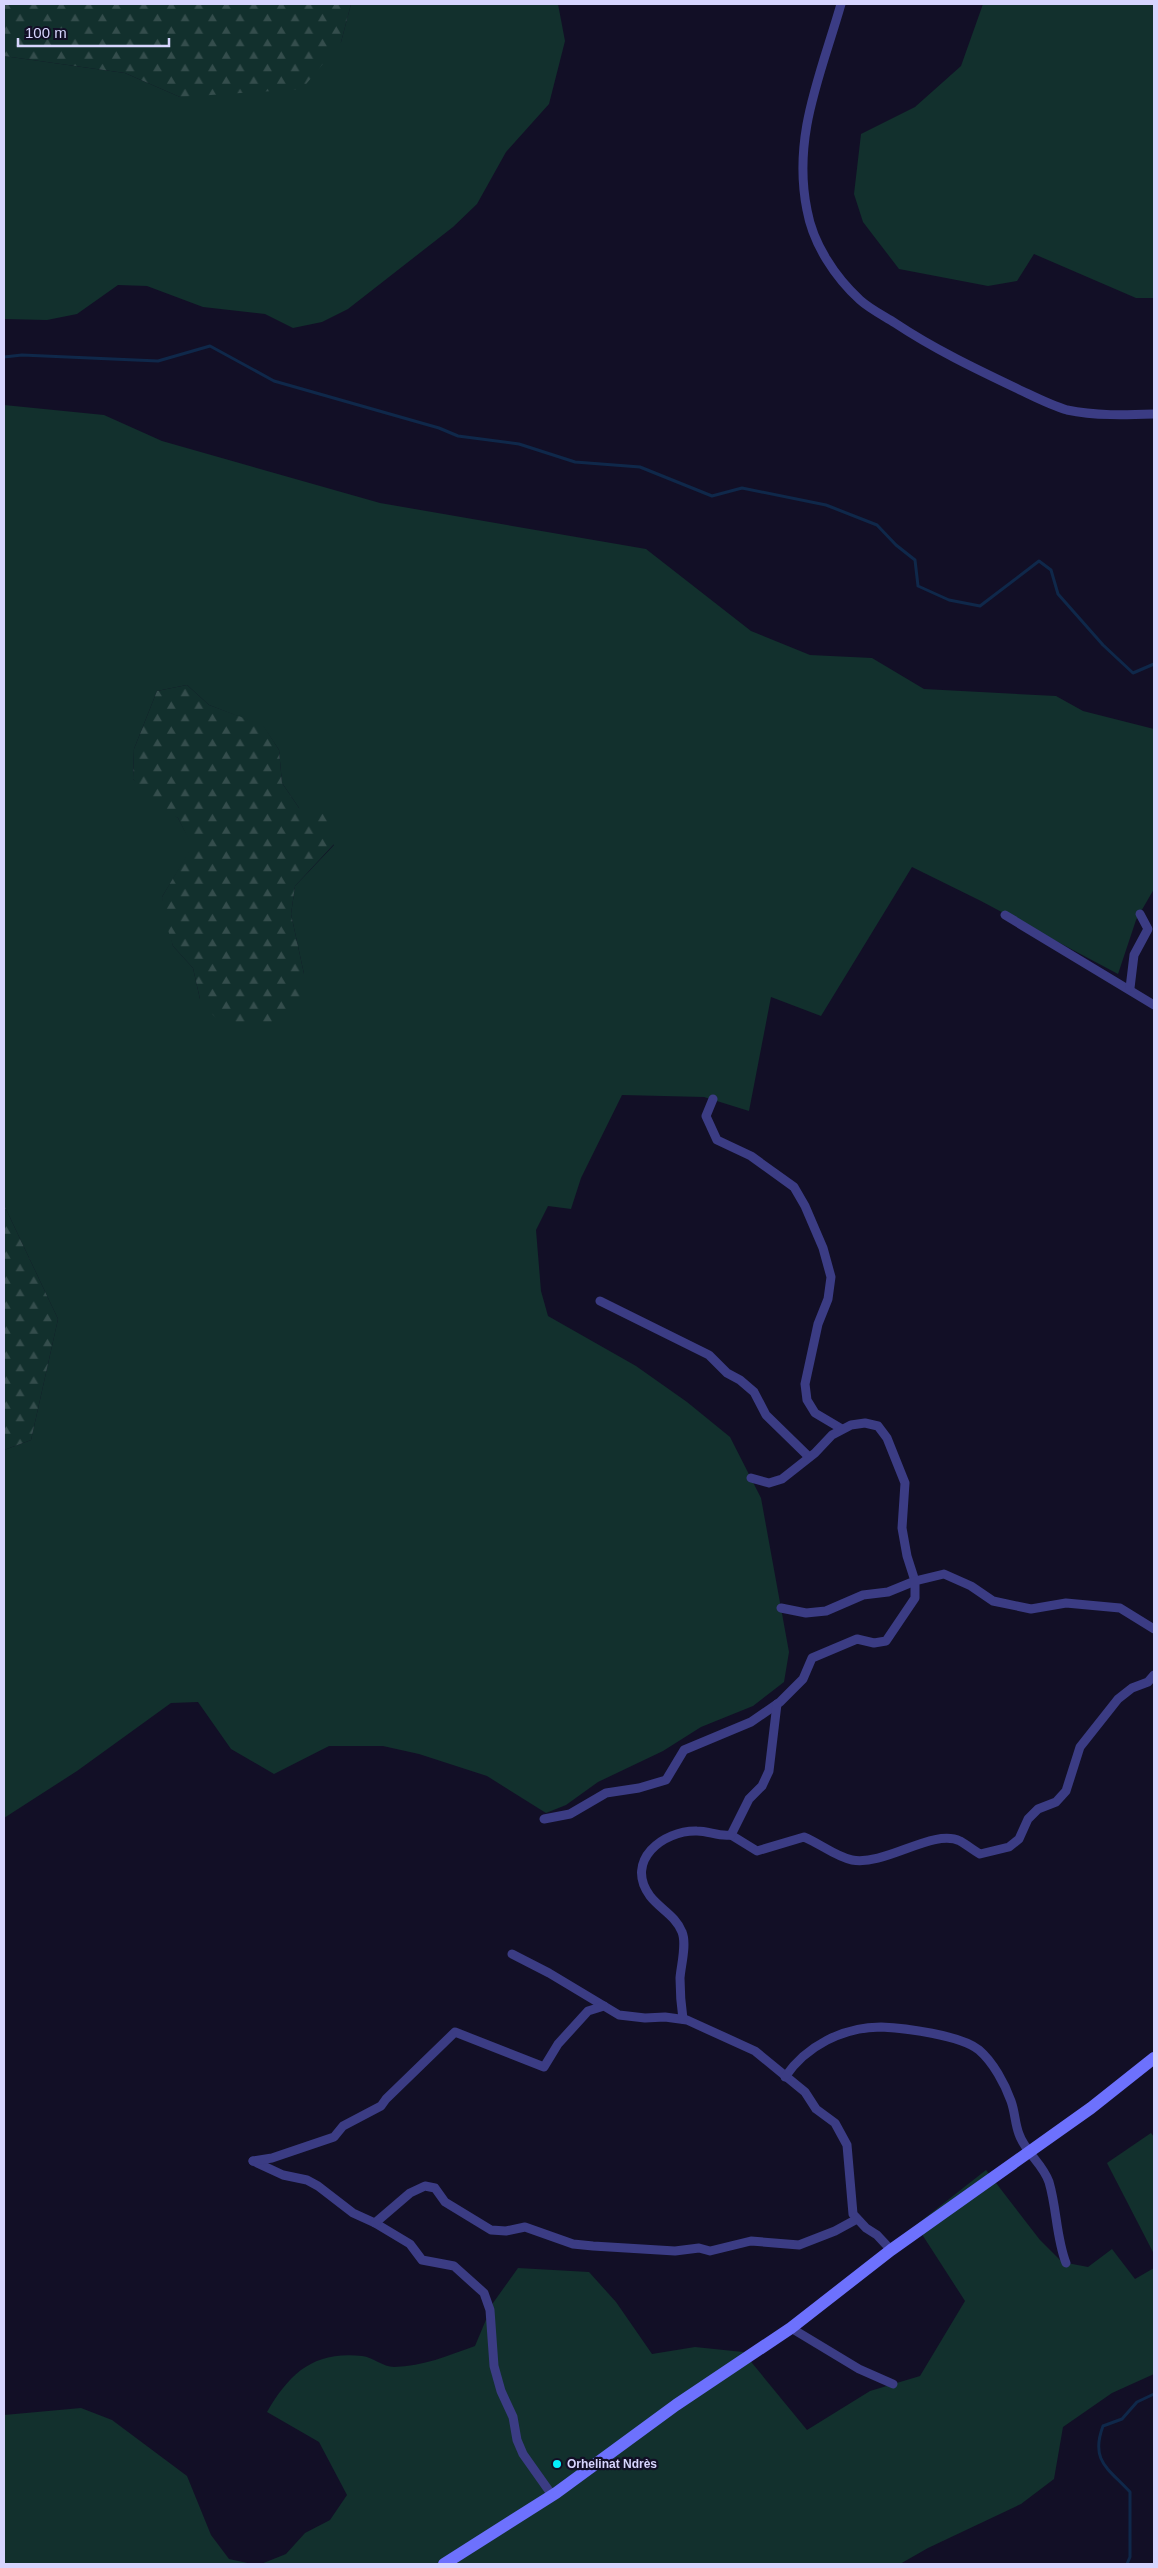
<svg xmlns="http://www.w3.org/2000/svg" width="1158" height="2568" viewBox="0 0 1158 2568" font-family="Arial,sans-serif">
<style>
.grass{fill:#12302d;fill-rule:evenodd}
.forest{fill:url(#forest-firs)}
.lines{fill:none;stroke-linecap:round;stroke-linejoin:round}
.stream{stroke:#0f284a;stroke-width:3}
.street{stroke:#3b3c84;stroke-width:9}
.secondary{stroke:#6d71fd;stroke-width:12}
.poi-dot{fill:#04effb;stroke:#120f26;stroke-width:2}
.labels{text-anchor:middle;stroke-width:4.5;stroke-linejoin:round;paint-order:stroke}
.poi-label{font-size:12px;font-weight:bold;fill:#d7d5fe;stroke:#120f26;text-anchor:start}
</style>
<defs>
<pattern id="forest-firs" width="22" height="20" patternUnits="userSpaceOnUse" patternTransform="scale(1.25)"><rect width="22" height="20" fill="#12302d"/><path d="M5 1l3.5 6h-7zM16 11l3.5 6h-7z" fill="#344d4c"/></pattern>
</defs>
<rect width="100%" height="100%" fill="#120f26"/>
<!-- grass -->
<g class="grass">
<path d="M351 4H558L565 41 549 104 506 152 477 204 453 227 348 309 322 322 293 328 265 314 203 307 147 286 118 285 77 314 47 320 4 319V56L125 73 180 97 341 42Z"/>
<path d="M983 4H1154V298H1136L1034 254 1017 281 988 286 899 269 863 222 854 194 861 134 915 107 961 66Z"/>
<path d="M4 405 104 415 162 441 380 503 646 549 751 631 810 655 872 658 924 689 1056 696 1083 711 1154 729V889L1136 920 1118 974 981 901 912 867 821 1016 771 997 749 1111 704 1097 622 1095 581 1178 571 1209 548 1206 536 1230 541 1291 548 1316 636 1366 687 1402 730 1437 761 1498 789 1652 784 1682 753 1706 701 1727 663 1751 598 1782 566 1805 546 1813 487 1776 419 1754 383 1746H329L274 1774 231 1749 198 1702 171 1703 77 1771 4 1818V1450L31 1440 58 1319 4 1205ZM187 685 209 705 263 726 279 750 282 783 299 808 334 845 295 886 291 914 304 974 200 999 193 968 173 946 162 897 193 846 178 818 133 779 134 749 157 691Z"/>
<path d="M1151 2133 1154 2137V2254L1107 2163Z"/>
<path d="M986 2170 1040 2240 1062 2262 1088 2267 1112 2249 1135 2279 1154 2268V2374L1112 2393 1063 2427 1054 2479 1021 2504 928 2548 900 2564H261L286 2554 305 2533 330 2520 347 2495 319 2442 267 2412C290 2373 313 2351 362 2356 373 2357 383 2367 394 2367 424 2366 447 2356 475 2346L493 2303 518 2268 589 2272 616 2302 652 2354 695 2347 743 2352 807 2430 870 2391 920 2376 965 2301 916 2225Z"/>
<path d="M81 2408 112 2420 187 2476 211 2535 229 2559 252 2564H4V2415Z"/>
</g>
<!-- forest -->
<g class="forest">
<path d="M4 4H351L341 42 302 89 180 97 125 73 4 56Z"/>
<path d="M187 685 209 705 263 725 279 750 282 783 299 808 328 815 334 844 295 886 291 914 304 974 302 1005 280 1026 219 1022 200 999 193 968 173 946 163 914 162 897 192 846 178 818 152 802 133 779 134 749 157 691Z"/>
<path d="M4 1205 58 1319 31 1440 4 1450Z"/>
</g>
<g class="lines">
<!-- stream -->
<g class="stream">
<path d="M4 357 22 355 158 361 210 346 274 381 439 428 458 436 519 444 575 462 640 467 712 496 742 488 826 505 877 525 896 545 915 560 918 586 949 600 980 606 1039 561 1051 570 1058 594 1103 645 1133 673 1154 664"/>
<path d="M1127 2564 1130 2557V2492C1108 2468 1090 2461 1103 2426L1122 2419 1137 2402 1154 2394"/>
</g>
<!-- street -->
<g class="street">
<path d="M841 4C821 74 792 136 807 210 813 244 835 277 860 300 870 309 884 316 895 323 934 349 976 369 1018 389 1035 397 1050 405 1067 410 1095 416 1126 415 1154 414"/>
<path d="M1005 915 1154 1005"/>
<path d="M1130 988 1134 955 1148 929 1140 914"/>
<path d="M713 1099 706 1116 717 1140 751 1156 794 1187 805 1206 823 1248 831 1277 828 1299 818 1324 805 1384 807 1400 815 1413 842 1429"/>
<path d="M600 1301 709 1355 727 1373 740 1380 754 1392 766 1415 809 1457"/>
<path d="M751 1478 769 1483 782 1479 815 1453 832 1435 851 1425 865 1423 878 1426 887 1438 905 1483 902 1528 907 1556 915 1581 888 1592 863 1595 826 1611 806 1613 781 1608"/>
<path d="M544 1819 570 1814 606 1793 639 1788 666 1780 684 1750 751 1722 780 1702 803 1679 812 1658 857 1639 874 1643 886 1641 915 1598V1581L944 1574 971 1586 993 1601 1031 1609 1066 1603 1120 1608 1154 1629"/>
<path d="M731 1835 757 1851 804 1837C819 1843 836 1857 852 1860 886 1866 933 1828 960 1841 967 1845 973 1850 980 1854L1009 1847 1019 1839 1028 1819 1038 1809 1056 1802 1066 1791 1080 1747 1118 1699 1132 1688 1148 1682 1154 1675"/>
<path d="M512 1954 549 1973 619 2015 645 2018 665 2017 687 2020 755 2051 805 2092 816 2109 835 2123 847 2145 853 2214 866 2228 877 2235 891 2250"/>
<path d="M683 2019C681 2005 680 1992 680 1978 681 1965 687 1944 682 1932 676 1916 660 1909 650 1896 624 1861 663 1830 697 1831 709 1831 719 1837 731 1835L749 1799 762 1786 769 1771 777 1704"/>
<path d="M785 2077C806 2046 843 2027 881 2027 904 2028 961 2035 979 2050 993 2062 1005 2084 1011 2101 1015 2112 1015 2124 1019 2134 1025 2152 1043 2164 1049 2182 1057 2209 1056 2237 1066 2263"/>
<path d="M253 2161 283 2175 307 2180 318 2186 353 2213 375 2223 410 2244 422 2260 454 2266 484 2293 490 2310 494 2366 501 2391 513 2417 517 2440 523 2454 552 2495"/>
<path d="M253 2161 272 2158 334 2137 343 2126 381 2106 386 2099 455 2032 544 2067 558 2044 588 2011 604 2006"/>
<path d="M375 2223 410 2193 425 2186 435 2188 445 2202 491 2230 506 2231 525 2227 573 2244 593 2246 675 2251 699 2248 710 2251 751 2241 799 2245 835 2231 857 2219"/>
<path d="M791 2328 859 2369 893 2384"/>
</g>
<!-- secondary -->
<path class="secondary" d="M444 2564 556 2493 676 2405 791 2328 891 2250 1091 2108 1154 2058"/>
</g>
<!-- markers -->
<circle class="poi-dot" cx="557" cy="2464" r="5"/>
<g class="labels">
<!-- poi labels -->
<g class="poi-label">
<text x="567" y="2468">Orhelinat Ndrès</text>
</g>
</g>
<!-- border -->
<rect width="1158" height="2568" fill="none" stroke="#d7d5fe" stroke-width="10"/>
<!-- scale -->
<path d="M18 38v8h151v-8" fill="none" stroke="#d7d5fe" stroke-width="2.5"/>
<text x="25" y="38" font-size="15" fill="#d7d5fe" stroke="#120f26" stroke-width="4" paint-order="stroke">100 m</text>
</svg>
